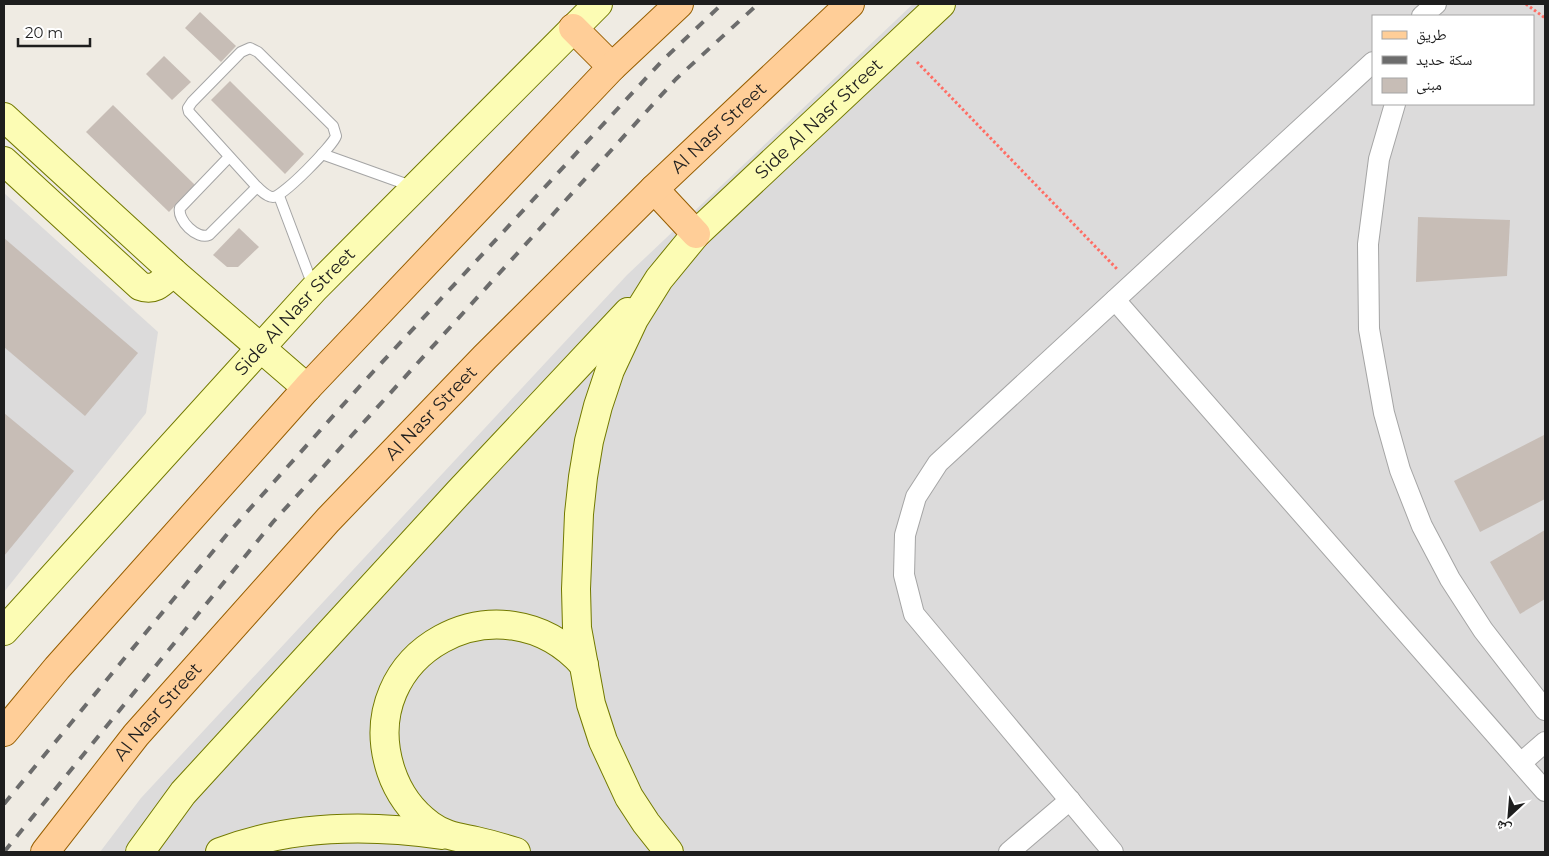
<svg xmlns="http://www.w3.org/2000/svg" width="1549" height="856" viewBox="0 0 1549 856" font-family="Montserrat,'Noto Naskh Arabic',sans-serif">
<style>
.residential{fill:#dcdbdb;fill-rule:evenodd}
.building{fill:#c7bdb6}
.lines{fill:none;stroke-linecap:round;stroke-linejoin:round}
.lane-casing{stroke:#a5a5a5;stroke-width:12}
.street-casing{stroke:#a5a5a5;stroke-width:22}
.secondary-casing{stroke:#727900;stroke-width:30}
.primary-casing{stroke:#975e00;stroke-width:30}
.path{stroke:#ff6d64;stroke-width:3;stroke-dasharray:2.5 2.5;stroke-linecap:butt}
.lane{stroke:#fff;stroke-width:10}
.street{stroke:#fff;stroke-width:20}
.secondary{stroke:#fcfcb4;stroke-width:28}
.primary{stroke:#ffce98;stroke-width:28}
.rail{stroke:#6c6c6c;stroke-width:4;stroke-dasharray:10 10;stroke-linecap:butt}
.labels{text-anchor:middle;stroke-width:4;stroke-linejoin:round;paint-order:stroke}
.street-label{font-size:18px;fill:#1e1e1e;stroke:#fff}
</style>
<rect width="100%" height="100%" fill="#efebe3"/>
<!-- residential -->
<g class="residential">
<path d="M913 4H1545V852H100L141 798 627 275ZM1373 16H1533V104H1373Z"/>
<path d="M4 193 158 332 146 413 4 592Z"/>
</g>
<!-- building -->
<g class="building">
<path d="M200 12 236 46 221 62 185 28Z"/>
<path d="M164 56 191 82 172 100 146 74Z"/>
<path d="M230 81 304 154 285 174 211 100Z"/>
<path d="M113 105 195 185 169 212 86 132Z"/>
<path d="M1418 217 1510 220 1507 276 1416 282Z"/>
<path d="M239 228 259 247 238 267H227L213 255Z"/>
<path d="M4 238 138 353 85 416 4 347Z"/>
<path d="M4 413 74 471 4 556Z"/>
<path d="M1544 435 1545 499 1480 532 1454 481Z"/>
<path d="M1545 530V599L1520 614 1490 562Z"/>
</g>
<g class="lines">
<defs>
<g id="lane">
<path d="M250 48 258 52 333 126 336 136C333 145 283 197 273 197 267 197 262 191 257 187L189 112 188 108 192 102 241 52Z"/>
<path d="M322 154 414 187"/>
<path d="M229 157 180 208C177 220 197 240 209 235L257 187"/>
<path d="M279 196 313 286"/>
</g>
<g id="street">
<path d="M1422 16 1436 4"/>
<path d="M1395 104 1379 159 1368 244 1369 329 1384 413 1400 470 1422 526 1450 579 1483 630 1545 710"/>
<path d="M1115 300 1545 791"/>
<path d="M1521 763 1545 742"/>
<path d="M1009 852 1070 800"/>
<path d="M1113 852 914 614 904 575 905 535 916 497 938 463 1373 62"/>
</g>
<g id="secondary">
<path d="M4 117 173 272 307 388"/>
<path d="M4 161 140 286C155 292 162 282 173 272"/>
<path id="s1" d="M4 631 314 289 598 4"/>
<path d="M140 852 183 793 459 492 628 312"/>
<path d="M220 852C291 825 367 824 442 835"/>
<path d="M516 852C503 848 489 844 476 841 458 837 445 836 430 825 412 812 398 792 391 771 352 653 501 572 584 665"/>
<path id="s2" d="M669 852 646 823 629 797 603 741 591 704 577 628 576 589 579 514 583 477 589 441 598 406 610 370 634 319 659 279 696 234 941 4"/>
</g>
<g id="primary">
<path d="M573 28 612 67"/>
<path d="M654 189 696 234"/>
<path d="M4 732 57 668 307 388 612 67 679 4"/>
<path id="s3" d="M45 852 136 735 328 520 485 357 654 189 850 4"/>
</g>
</defs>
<!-- lane casing -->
<use href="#lane" class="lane-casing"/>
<!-- street casing -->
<use href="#street" class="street-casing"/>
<!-- secondary casing -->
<use href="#secondary" class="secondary-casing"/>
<!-- primary casing -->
<use href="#primary" class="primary-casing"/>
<!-- path -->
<g class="path">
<path d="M1526 4 1545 18"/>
<path d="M917 62 1118 270"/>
</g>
<!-- lane -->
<use href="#lane" class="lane"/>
<!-- street -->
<use href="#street" class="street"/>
<!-- secondary -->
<use href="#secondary" class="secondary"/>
<!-- primary -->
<use href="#primary" class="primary"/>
<!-- rail -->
<g class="rail">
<path d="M4 804 229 532 360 386 662 61 722 4"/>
<path d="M4 852 273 522 676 79 758 4"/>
</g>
</g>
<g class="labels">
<!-- street labels -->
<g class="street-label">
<text dy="6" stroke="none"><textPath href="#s2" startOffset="838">Side Al Nasr Street</textPath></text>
<text dy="6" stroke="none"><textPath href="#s3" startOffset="990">Al Nasr Street</textPath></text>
<text dy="6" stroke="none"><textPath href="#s1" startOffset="432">Side Al Nasr Street</textPath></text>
<text dy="6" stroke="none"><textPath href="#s3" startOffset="585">Al Nasr Street</textPath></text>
<text dy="6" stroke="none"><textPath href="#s3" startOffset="180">Al Nasr Street</textPath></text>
</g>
</g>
<!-- border -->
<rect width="1549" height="856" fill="none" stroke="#1e1e1e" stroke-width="10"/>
<!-- legend -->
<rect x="1372" y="15" width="162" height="90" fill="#ffffff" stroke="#a5a5a5"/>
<rect x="1382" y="31" width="25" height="8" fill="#ffce98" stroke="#a5a5a5"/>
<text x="1416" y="40" font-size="15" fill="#1e1e1e">طريق</text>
<rect x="1382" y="56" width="25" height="8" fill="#6c6c6c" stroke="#a5a5a5"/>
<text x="1416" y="65" font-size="15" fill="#1e1e1e">سكة حديد</text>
<rect x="1382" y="78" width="25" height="15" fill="#c7bdb6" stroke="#a5a5a5"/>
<text x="1416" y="90" font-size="15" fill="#1e1e1e">مبنى</text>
<!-- north arrow -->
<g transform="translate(1509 816) rotate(206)" stroke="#ffffff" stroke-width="4" paint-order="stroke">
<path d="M0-4L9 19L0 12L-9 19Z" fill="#1e1e1e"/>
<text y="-8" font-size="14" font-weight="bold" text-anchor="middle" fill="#1e1e1e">ش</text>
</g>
<!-- scale -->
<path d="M18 38v8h72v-8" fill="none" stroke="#1e1e1e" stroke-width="2.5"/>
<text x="25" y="38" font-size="15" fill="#1e1e1e" stroke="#ffffff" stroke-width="4" paint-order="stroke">20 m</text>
</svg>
